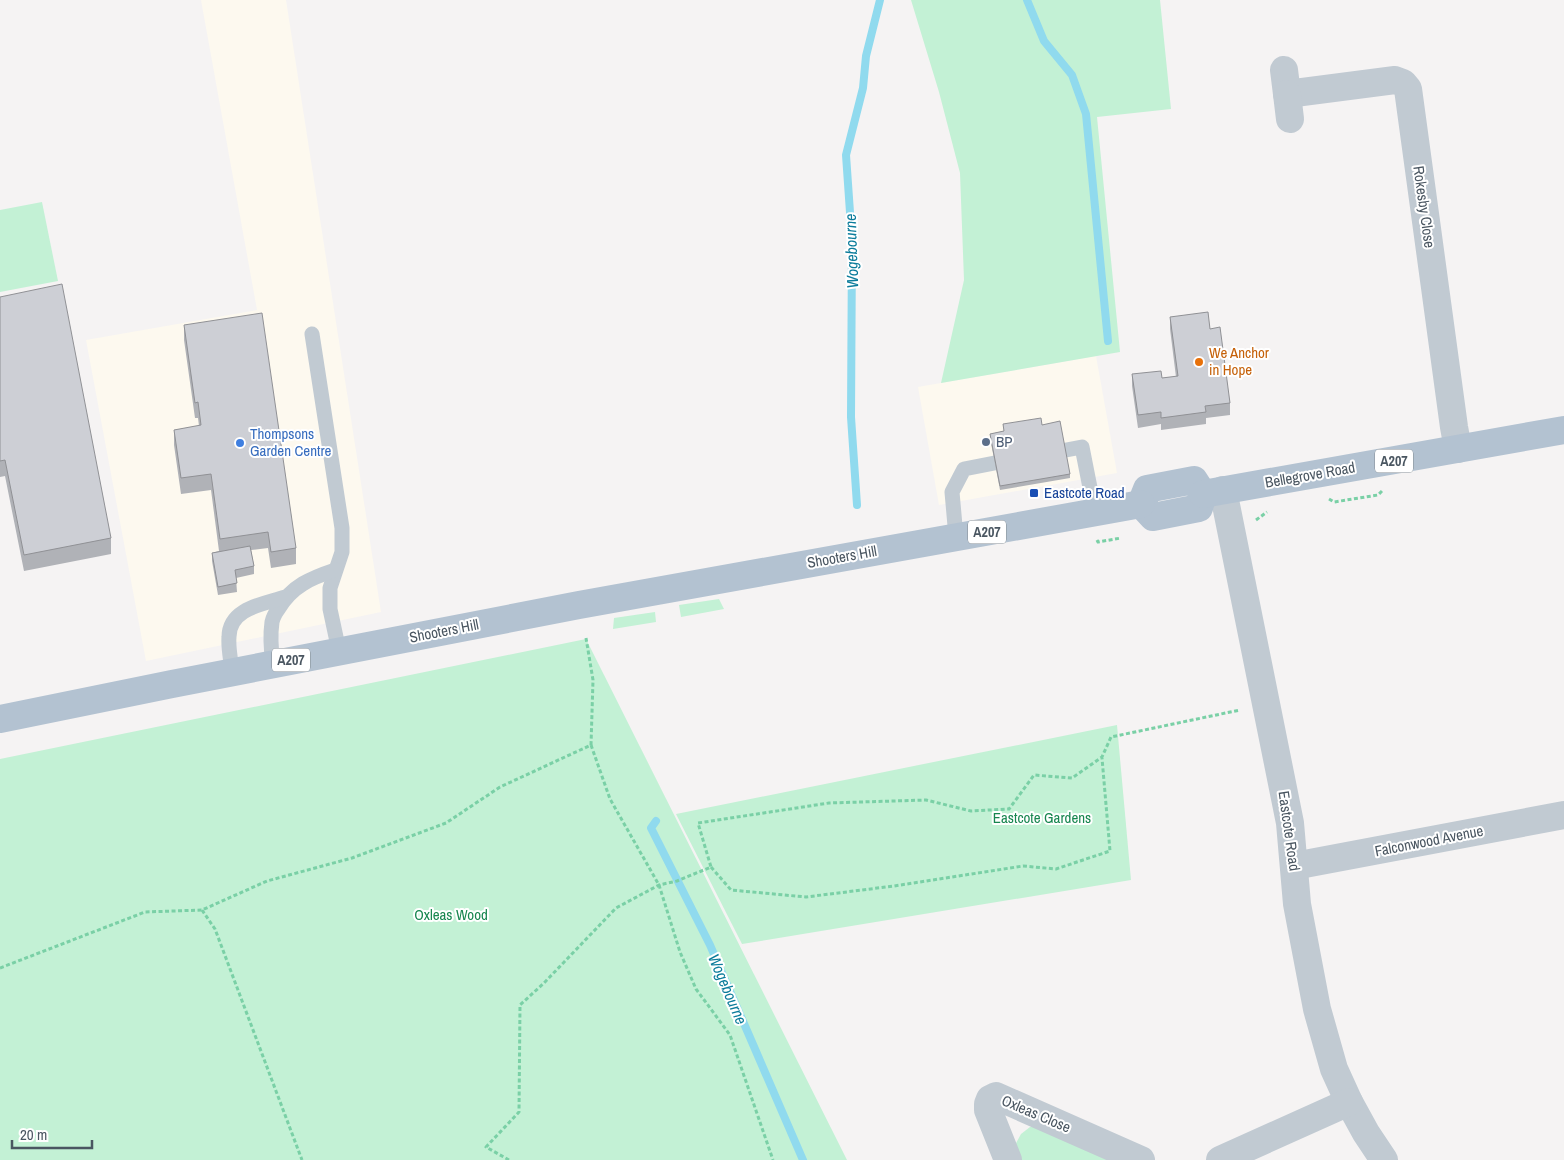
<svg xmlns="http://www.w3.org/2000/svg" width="1564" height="1160" viewBox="0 0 1564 1160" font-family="'Archivo Narrow',sans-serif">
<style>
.commercial{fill:#fdf9ef}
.green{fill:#c3f1d5}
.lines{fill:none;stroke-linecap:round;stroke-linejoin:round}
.stream{stroke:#90daee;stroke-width:8}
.path{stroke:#7ad0a6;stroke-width:3;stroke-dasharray:4 2.5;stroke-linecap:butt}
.lane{stroke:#c1cad2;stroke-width:15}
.street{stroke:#c1cad2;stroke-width:28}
.primary{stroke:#b3c2d1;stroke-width:28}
.wall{fill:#b0b2b7}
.building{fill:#cdcfd5;stroke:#909195}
.food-dot{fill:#e8710a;stroke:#fff;stroke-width:2}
.service-dot{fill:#5c6f8a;stroke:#fff;stroke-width:2}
.shop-dot{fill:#3f7fe0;stroke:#fff;stroke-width:2}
.transit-dot{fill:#1a4fb4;stroke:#fff;stroke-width:2}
.labels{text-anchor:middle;stroke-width:4;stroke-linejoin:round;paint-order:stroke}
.shield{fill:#fff;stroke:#808990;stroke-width:1}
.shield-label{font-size:14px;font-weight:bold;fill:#4a5661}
.street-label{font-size:15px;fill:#4a5661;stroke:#fff}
.food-label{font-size:15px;fill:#c56008;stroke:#fff;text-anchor:start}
.shop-label{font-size:15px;fill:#366cbe;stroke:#fff;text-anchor:start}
.service-label{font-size:15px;fill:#4e5e75;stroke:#fff;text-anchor:start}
.transit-label{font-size:15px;fill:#164399;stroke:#fff;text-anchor:start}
.park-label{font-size:15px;fill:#17864f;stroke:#fff}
.water-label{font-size:16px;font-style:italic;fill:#0c7c9b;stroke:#fff}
</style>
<rect width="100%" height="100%" fill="#f5f3f3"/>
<!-- commercial -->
<g class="commercial">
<path d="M201 0H286L381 612 146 661 86 340 257 310Z"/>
<path d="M1096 356 1117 473 939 505 918 387Z"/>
</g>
<!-- green -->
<g class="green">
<path d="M911 0H1160L1171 109 1097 117 1120 352 941 383 964 280 960 173 939 92Z"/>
<path d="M42 202 58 281 0 292V210Z"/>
<path d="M719 599 724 609 681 617 679 605Z"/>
<path d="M655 612 656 622 613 629 614 618Z"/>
<path d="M586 639 847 1160H0V759Z"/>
<path d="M1117 725 1131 880 742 944 676 814Z"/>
<path d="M1030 1127H1037L1111 1160H1020L1014 1147 1021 1134Z"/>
</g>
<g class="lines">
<!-- stream -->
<g class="stream">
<path d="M1027 0 1044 41 1072 75 1086 114 1108 341"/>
<path d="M857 505 851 417 852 241 846 155 863 88 866 56 880 0"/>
<path d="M656 821 651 828 710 945 803 1160"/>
</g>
<!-- path -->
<g class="path">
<path d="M1329 499 1334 502 1378 495 1382 491"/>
<path d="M1256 520 1267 512"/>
<path d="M1097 540 1098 542 1121 538"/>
<path d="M591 745 610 799 659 885 680 952 696 989 730 1035 773 1160"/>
<path d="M711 867 731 890 806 897 894 886 1023 866 1056 869 1110 851 1102 758"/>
<path d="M202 910 215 929 302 1160"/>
<path d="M0 968 145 912 202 910 267 881 352 858 446 823 500 787 591 745 593 680 586 638"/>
<path d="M509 1160 486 1147 519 1112 520 1005 544 983 616 908 659 885 677 881 711 867 698 823 829 803 926 800 971 811 1009 809 1034 775 1072 778 1102 757 1111 737 1240 710"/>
</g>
<!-- lane -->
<g class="lane">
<path d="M312 334 342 528V552L330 588V609L339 651"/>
<path d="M1045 454 1082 447 1095 513"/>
<path d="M956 537 952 492 964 469 1015 459"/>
<path d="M273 664C271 650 270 636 272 622 273 617 276 612 279 608 292 586 311 578 335 570"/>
<path d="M232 672C231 660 228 648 229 637 229 608 264 604 285 597"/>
</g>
<!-- street -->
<g class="street">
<path d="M1284 70 1287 94 1395 80 1403 83 1408 89 1454 427 1458 449"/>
<path d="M1287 94 1290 119"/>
<path d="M1223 490 1290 823 1297 904 1317 1009 1334 1069 1349 1102 1366 1133 1384 1160"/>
<path d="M1294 866 1564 815"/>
<path d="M1008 1160 988 1110V1104L990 1099 996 1096 1141 1160"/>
<path d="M1220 1160 1349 1102"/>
</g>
<!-- primary -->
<g class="primary">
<path d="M1194 480 1203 494 1199 508 1153 517 1141 504 1147 489Z"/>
<path d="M1203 494 1564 430"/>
<path d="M0 719 172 684 579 605 1141 504"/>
</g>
</g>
<!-- wall -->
<g class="wall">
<path d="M0 297 111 538V554L24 571 5 476 0 477Z"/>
<path d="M1170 317 1210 329 1230 403V415L1206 418V424L1161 430V424L1138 428 1132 386V374L1162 378 1176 377 1170 329Z"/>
<path d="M184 325 296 548V564L271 568 268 548 251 550 254 566V574L236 578 237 592 218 595 212 561V553L219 551 211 490 181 494 174 445V430L199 426 198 418H195L184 340Z"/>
<path d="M1003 424 1042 425 1070 474V478L1000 490 990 438V434L1004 431Z"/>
</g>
<!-- building -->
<g class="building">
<path d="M62 284 111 538 24 555 5 460 0 461V297Z"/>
<path d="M1208 312 1210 329 1220 327 1230 403 1205 406 1206 412 1161 418V412L1138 415 1132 374 1161 371 1162 378 1178 376 1170 317Z"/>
<path d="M262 313 296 548 271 552 268 532 220 539 211 474 181 478 174 430 201 425 198 402 195 403 184 325Z"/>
<path d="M1041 418 1042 425 1060 421 1070 474 1000 486 990 434 1004 431 1003 424Z"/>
<path d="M250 546 254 566 235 570 237 583 218 587 212 553Z"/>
</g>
<!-- markers -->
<circle class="food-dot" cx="1199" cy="362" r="5"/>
<circle class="service-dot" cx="986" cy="442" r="5"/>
<circle class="shop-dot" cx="240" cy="443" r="5"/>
<rect class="transit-dot" x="1029" y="488" width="10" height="10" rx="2.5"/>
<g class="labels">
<!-- shield labels -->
<g class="shield">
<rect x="1375" y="449.5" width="38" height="23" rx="4"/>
<rect x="968" y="520.5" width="38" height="23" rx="4"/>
<rect x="272" y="648.5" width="38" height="23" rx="4"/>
</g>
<g class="shield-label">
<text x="1394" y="466">A207</text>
<text x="987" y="537">A207</text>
<text x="291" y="665">A207</text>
</g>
<!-- street labels -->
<g class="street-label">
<text transform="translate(1424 207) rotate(82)" y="5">Rokesby Close</text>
<text transform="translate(1310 475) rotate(-10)" y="5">Bellegrove Road</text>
<text transform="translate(842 557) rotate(-10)" y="5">Shooters Hill</text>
<text transform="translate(444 631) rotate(-11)" y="5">Shooters Hill</text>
<text transform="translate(1289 831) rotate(82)" y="5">Eastcote Road</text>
<text transform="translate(1429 841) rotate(-11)" y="5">Falconwood Avenue</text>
<text transform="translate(1036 1114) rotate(23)" y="5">Oxleas Close</text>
</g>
<!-- food labels -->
<g class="food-label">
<text x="1209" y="358">We Anchor<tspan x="1209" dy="17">in Hope</tspan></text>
</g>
<!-- shop labels -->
<g class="shop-label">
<text x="250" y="439">Thompsons<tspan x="250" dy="17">Garden Centre</tspan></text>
</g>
<!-- service labels -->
<g class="service-label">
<text x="996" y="447">BP</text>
</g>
<!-- transit labels -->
<g class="transit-label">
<text x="1044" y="498">Eastcote Road</text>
</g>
<!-- park labels -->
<g class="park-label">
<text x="1042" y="823">Eastcote Gardens</text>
<text x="451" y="920">Oxleas Wood</text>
</g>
<!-- water labels -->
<g class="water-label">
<text transform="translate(851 251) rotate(-92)" y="6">Wogebourne</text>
<text transform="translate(728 989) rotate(67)" y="6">Wogebourne</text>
</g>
</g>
<!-- scale -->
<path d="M12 1140v8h80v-8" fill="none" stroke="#4a5661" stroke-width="2.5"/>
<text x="20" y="1140" font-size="15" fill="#4a5661" stroke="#ffffff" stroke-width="4" paint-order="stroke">20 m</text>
</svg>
